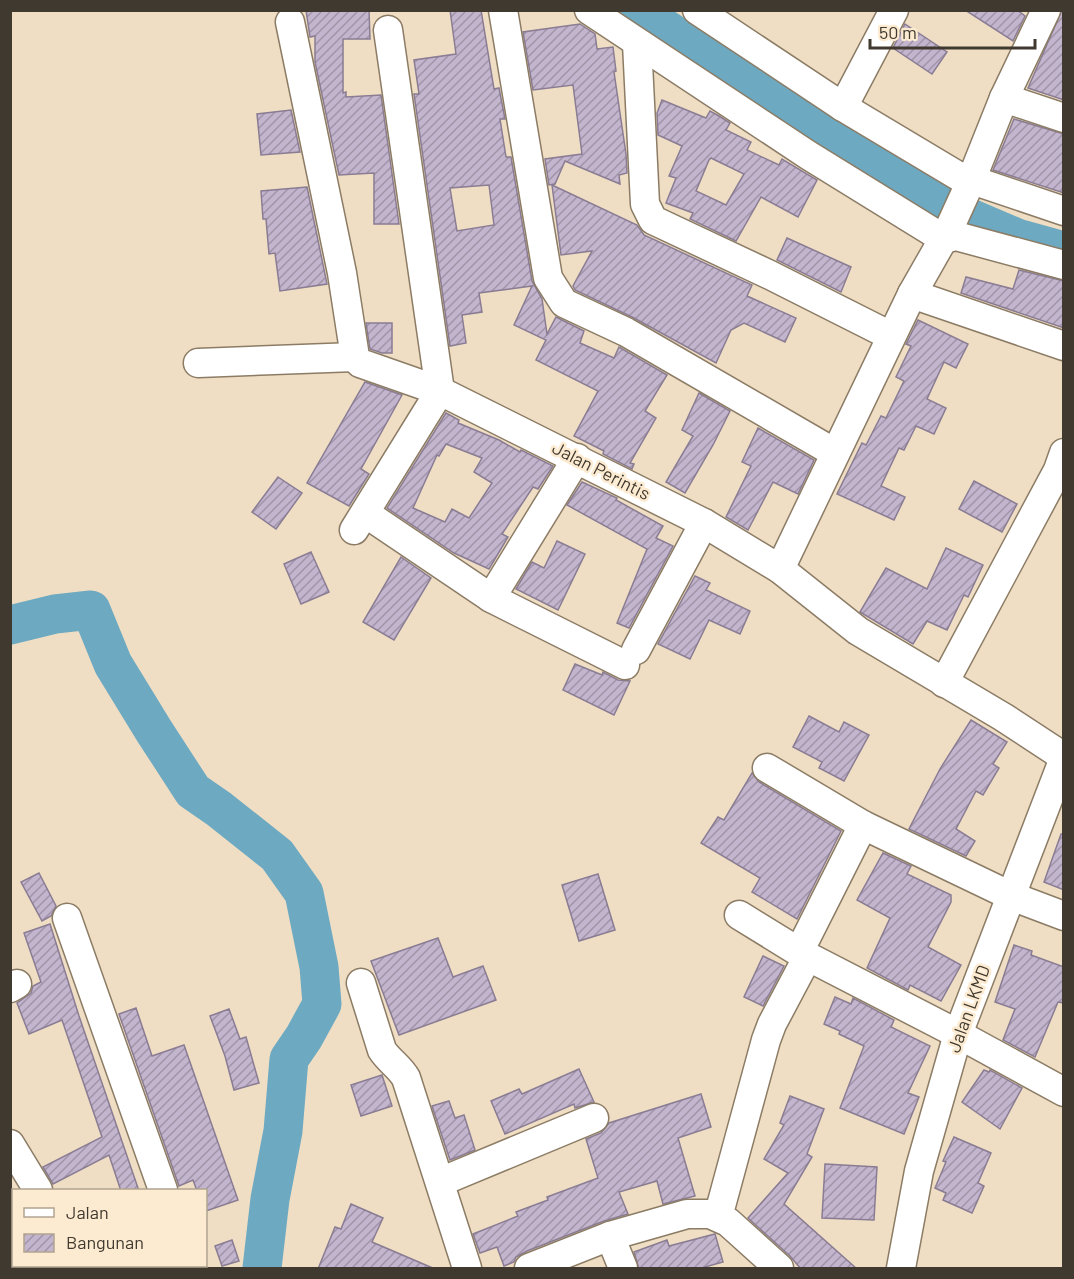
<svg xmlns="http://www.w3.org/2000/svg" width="1074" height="1279" viewBox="0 0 1074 1279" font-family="Barlow,sans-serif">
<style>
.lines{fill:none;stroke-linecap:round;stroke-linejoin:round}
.river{stroke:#6da9c1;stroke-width:39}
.building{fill:url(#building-hatch);stroke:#897c93;stroke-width:1.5;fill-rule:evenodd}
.minor-casing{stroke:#8c7c65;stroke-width:31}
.minor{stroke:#fff;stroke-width:28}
.labels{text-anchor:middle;stroke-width:5;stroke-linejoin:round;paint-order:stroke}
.street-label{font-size:18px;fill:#40392f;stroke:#fcebd1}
</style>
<defs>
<pattern id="building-hatch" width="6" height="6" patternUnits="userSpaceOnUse" patternTransform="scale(1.5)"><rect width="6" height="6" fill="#c3b5ce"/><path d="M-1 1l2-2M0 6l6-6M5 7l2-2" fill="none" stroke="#a094a8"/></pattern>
</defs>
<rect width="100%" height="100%" fill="#efdec4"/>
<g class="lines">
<!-- river -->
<g class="river">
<path d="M637 10 844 147 942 206 1017 238 1064 251"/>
<path d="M10 625 55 614 91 610 113 664 154 731 193 791 219 809 277 855 304 893 319 967 322 1004 304 1037 289 1059 283 1131 270 1199 262 1268"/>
</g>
</g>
<!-- building -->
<g class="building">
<path d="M306 10H369L370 39H343V93L346 92V97L381 95 399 224H374V173L339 175 315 62V36L310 37Z"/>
<path d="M450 10H481L494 89 499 88 505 119H500L506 157H511L532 281 542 299 547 334 556 317 584 331 580 343 614 358 619 347 667 375 645 411 656 418 630 463 634 464 632 469 603 454 604 451 574 436 598 391 536 360 546 340 514 325 532 286 479 293 482 312 462 315 466 343 450 346 414 94H419L414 60 456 54ZM489 185 494 225 457 231 450 188Z"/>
<path d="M965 10H1017L1025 16 1013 41Z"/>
<path d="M1062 10H1064V100L1028 88Z"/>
<path d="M580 24 595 34 597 49 613 47 616 71 614 72 626 154 627 173 619 175 620 184 565 161 555 184 549 185 545 159 582 154 573 85 533 90 523 32Z"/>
<path d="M905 24 947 52 932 74 893 48Z"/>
<path d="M662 100 706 118 710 111 719 116 730 123 726 130 751 142 747 150 779 165 782 159 817 180 798 217 761 197 736 241 690 219 693 213 666 203 676 178 669 176 682 146 658 135 657 113ZM711 158 744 174 726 205 696 191 709 160Z"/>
<path d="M291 110 300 152 261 155 257 114Z"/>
<path d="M1014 119 1064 134V193L993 170Z"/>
<path d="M552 185 637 225 644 235 752 285 747 296 796 318 785 342 744 323 731 330 716 363 634 318 575 290 573 286 592 251 561 255Z"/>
<path d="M307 187 327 284 280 291 275 253 269 254 266 219H263L261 191Z"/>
<path d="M787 238 851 267 841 292 777 260Z"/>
<path d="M1019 270 1064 281V328L961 293 966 277 1013 289Z"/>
<path d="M918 320 968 344 956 368 944 362 927 399 946 408 934 434 916 426 904 450 899 448 881 486 905 497 894 520 837 494 862 443 866 445 881 416 886 418 904 381 896 377 911 346 906 344Z"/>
<path d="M366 323H392V353H382L370 349Z"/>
<path d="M365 382 402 395 361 469 369 474 349 506 307 483Z"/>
<path d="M699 393 730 411 713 445 685 493 666 482 693 436 682 430Z"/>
<path d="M446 413 459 420 458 423 499 440 520 452 521 450 553 466 538 489 533 487 502 534 508 537 489 569 454 553 387 508ZM446 444 482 458 474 472 492 483 469 518 452 509 445 522 413 508 437 455 439 456Z"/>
<path d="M758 428 814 460 798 494 773 482 748 530 726 517 751 466 742 462Z"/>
<path d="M278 477 302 493 276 529 252 512Z"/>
<path d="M974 481 1017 504 1002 532 959 509Z"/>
<path d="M582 482 617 498 616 500 663 526 656 538 673 546 629 628 617 623 647 549 567 505Z"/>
<path d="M557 541 585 554 558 610 516 589 532 562 544 568Z"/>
<path d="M946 548 983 565 968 597 964 595 947 630 927 621 913 644 860 612 886 568 927 589Z"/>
<path d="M311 552 329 592 301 604 284 564Z"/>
<path d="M401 557 431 578 394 640 363 622Z"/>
<path d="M695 576 710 583 706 590 750 611 740 634 709 620 690 659 658 644Z"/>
<path d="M575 664 602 675 603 672 618 680 630 681 614 715 563 690Z"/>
<path d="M809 716 839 732 844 722 869 735 844 781 819 768 822 762 793 747Z"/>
<path d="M971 720 1007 742 993 764 999 768 983 795 976 791 956 829 975 841 966 856 909 829 940 769Z"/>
<path d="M752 773 759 782 841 831 797 919 752 892 760 878 701 843 718 817 724 820Z"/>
<path d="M1061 834H1064V890L1044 882Z"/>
<path d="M883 853 911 866 907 874 951 895V902L928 947 961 965 941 1001 910 985 908 990 867 968 890 918 857 900Z"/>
<path d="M39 873 56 906 51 916 42 921 21 882Z"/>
<path d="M598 874 615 930 579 941 562 885Z"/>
<path d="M50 924 79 1016 139 1191H121L109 1155 53 1184 43 1167 102 1137 62 1020 29 1034 17 1003 31 993 33 986 41 982 24 933Z"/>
<path d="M438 938 453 977 483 966 496 1000 399 1035 371 961Z"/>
<path d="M1014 945 1032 951 1031 955 1064 967V1003L1058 1002 1035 1057 1003 1040 1015 1009 995 1002Z"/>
<path d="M763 956 784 966 763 1006 744 997Z"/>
<path d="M835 997 851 1004 853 998 894 1020 891 1027 930 1046 908 1093 919 1097 904 1134 840 1108 864 1046 839 1034 840 1031 824 1024Z"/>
<path d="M136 1008 152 1056 184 1045 238 1200 206 1211V1191H197L193 1180 179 1186 119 1014Z"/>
<path d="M229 1009 240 1039 246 1037 259 1083 234 1090 225 1056 210 1016Z"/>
<path d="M579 1069 594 1102 575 1108 574 1104 505 1134 491 1101 519 1089 522 1094Z"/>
<path d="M984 1070 989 1072 990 1070 1022 1088 1000 1129 962 1102Z"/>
<path d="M382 1075 392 1106 361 1116 351 1085Z"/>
<path d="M701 1094 711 1127 678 1138 695 1196 663 1204 657 1181 619 1192 628 1214 604 1221 527 1251 516 1257 514 1262 504 1266 497 1247 480 1253 473 1234 518 1216 516 1212 548 1200 547 1197 598 1178 586 1139 601 1133 609 1123Z"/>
<path d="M790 1096 824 1109 807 1154 812 1157 784 1204 857 1269H801L790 1256 748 1218 788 1173 764 1159 784 1125 780 1123Z"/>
<path d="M449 1101 455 1118 464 1115 475 1150 450 1160 432 1106Z"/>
<path d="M954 1137 991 1153 978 1183 984 1186 972 1213 943 1200 946 1193 935 1188 946 1162 943 1161Z"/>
<path d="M825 1164 877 1167 874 1220 822 1218Z"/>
<path d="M351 1204 383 1218 372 1242 435 1269H318L335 1227 341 1229Z"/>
<path d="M715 1234 723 1262 698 1269H639L634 1252 667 1240 669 1246Z"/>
<path d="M232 1240 239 1261 222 1266 215 1246Z"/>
</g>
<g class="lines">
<defs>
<g id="minor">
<path d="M503 10 548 278 564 303 626 332 835 453"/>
<path d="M589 10 808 155 944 239 956 236 1064 265"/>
<path d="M697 10 843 107 970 183"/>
<path d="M290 22 342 273 355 357 360 363 440 391 354 530"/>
<path d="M388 30 440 391 704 523 780 569 858 631 1003 717 1064 757"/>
<path d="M637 43 645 204 653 220 770 275 891 336"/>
<path d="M1004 98 1064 118"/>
<path d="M843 107 894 10"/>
<path d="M972 180 1064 211"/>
<path d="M912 294 1064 346"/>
<path d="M198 363 355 357"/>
<path d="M365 513 491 598 577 458"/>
<path d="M780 569 912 294 949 229 970 183 1004 98 1046 10"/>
<path d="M491 598 625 665"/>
<path d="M636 650 704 523"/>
<path d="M944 683 1058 470 1064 453"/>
<path d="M767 768 863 825 1011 896 1064 916"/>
<path d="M739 915 799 952 958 1034 1064 1092"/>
<path d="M67 918 163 1190"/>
<path d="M799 952 863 825"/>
<path d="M361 983 382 1050C389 1061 400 1067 406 1078L467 1268"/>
<path d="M10 988 17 984"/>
<path d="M10 1144 38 1190"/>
<path d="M440 1182 594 1118"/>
<path d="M718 1217 766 1040 772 1024 808 956"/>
<path d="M610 1236 623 1268"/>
<path d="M71 1266 72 1268"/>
<path d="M139 1268 148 1266"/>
<path d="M529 1268 610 1236 687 1214H710L728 1222 779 1268"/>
<path d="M901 1268 919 1171 958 1034 1064 758"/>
</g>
</defs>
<!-- minor casing -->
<use href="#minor" class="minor-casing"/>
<!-- minor -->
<use href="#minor" class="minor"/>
</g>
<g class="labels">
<!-- street labels -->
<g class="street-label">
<text transform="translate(601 471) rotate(27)" y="6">Jalan Perintis</text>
<text transform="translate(969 1009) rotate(-70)" y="6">Jalan LKMD</text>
</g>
</g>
<!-- border -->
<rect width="1074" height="1279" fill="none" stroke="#40392f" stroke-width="24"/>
<!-- legend -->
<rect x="12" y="1189" width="195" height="78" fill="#fcebd1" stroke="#b1a490" stroke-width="1.5"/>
<rect x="24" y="1208" width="30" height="9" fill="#ffffff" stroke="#b1a490" stroke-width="1.5"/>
<text x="66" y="1219" font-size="18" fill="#40392f">Jalan</text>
<rect x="24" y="1234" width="30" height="18" fill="url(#building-hatch)" stroke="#b1a490" stroke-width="1.5"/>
<text x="66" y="1249" font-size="18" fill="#40392f">Bangunan</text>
<!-- scale -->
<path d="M870 39v9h165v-9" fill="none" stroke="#40392f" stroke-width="3"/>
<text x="879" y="39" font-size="18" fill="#40392f" stroke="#fcebd1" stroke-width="4.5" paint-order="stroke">50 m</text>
</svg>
